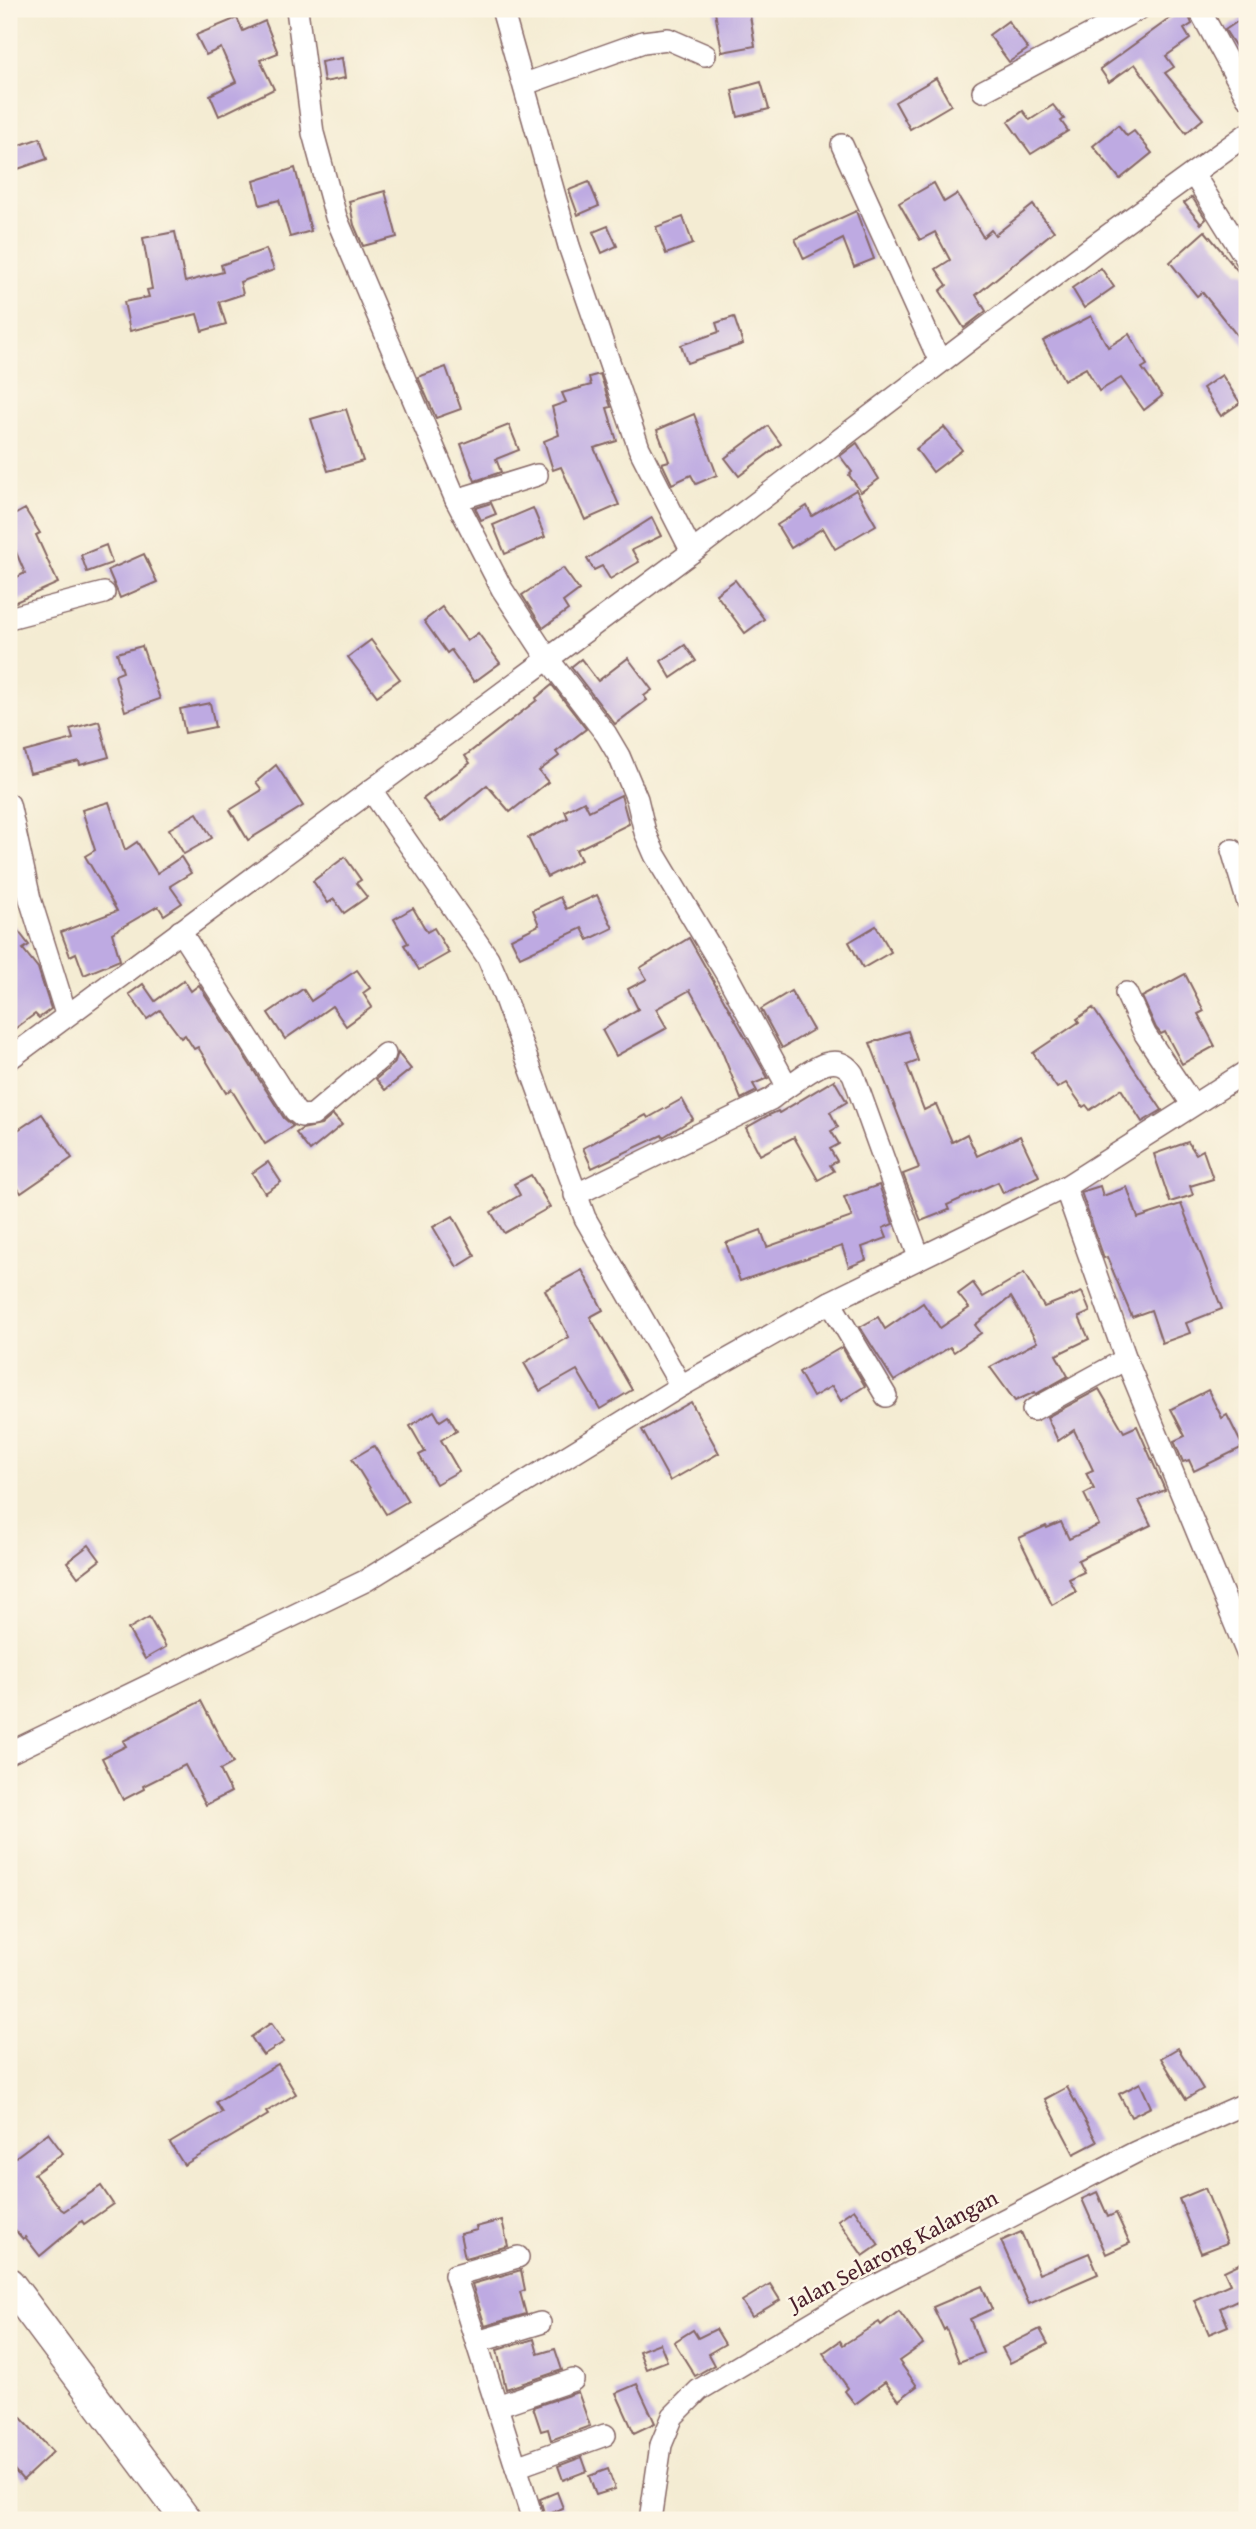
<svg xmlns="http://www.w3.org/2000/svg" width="1256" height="2529" viewBox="0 0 1256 2529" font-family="'Gentium Book Plus',serif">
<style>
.building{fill:#beaae2}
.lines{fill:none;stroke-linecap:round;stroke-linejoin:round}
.minor-casing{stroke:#866766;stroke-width:24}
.secondary-casing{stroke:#866766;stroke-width:33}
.minor{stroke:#fff;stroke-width:21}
.secondary{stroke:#fff;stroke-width:30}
.labels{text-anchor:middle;stroke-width:5;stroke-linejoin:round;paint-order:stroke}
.street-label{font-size:23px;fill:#4a1f2b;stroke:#fcf5e5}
</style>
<rect width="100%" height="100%" fill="#fcf5e5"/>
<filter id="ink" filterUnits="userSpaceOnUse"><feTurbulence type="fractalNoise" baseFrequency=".0143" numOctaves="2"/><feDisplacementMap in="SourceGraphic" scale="14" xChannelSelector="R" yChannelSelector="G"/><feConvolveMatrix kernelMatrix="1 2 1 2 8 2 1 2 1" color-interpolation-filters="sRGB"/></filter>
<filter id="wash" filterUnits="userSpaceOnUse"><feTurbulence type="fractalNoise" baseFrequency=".00686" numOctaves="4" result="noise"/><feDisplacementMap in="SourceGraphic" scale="28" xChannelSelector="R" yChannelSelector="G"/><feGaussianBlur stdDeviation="1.57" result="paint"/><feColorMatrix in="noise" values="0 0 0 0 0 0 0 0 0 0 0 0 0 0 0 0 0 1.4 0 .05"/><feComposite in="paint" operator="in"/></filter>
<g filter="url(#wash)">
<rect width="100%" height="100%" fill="#f4ecd3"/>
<g id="blocks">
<!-- building -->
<g class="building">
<path d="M731 9H749L755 46 722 52 715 12Z"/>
<path d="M1183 9H1186L1192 24 1184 29 1190 39 1166 56 1174 67 1165 73 1203 119 1186 133 1135 64 1109 82 1100 69Z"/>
<path d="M1247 15V64L1225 30Z"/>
<path d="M237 18 243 31 265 21 278 53 260 60 274 89 219 116 210 95 236 82 221 48 206 55 196 35Z"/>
<path d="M1008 21 1028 49 1009 62 989 35Z"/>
<path d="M342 58 345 78 324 82 321 62Z"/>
<path d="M936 78 951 105 910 129 895 102Z"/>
<path d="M761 82 769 109 738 117 732 90Z"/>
<path d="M1053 105 1064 119 1061 121 1068 131 1031 154 1008 122 1023 111 1030 120Z"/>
<path d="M1118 125 1127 136 1134 131 1152 153 1120 179 1093 146Z"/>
<path d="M40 138 47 159 9 172V149Z"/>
<path d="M295 168 311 231 290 237 279 200 260 205 254 181Z"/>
<path d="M589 182 599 206 578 215 569 190Z"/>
<path d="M934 183 944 202 957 194 983 237 991 230 995 235 1033 205 1054 231 976 295 986 311 964 328 940 291 947 285 936 269 950 260 935 232 920 240 899 203Z"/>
<path d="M385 191 397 237 363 246 354 225 349 201Z"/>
<path d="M1192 197 1206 219 1201 224 1184 203Z"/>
<path d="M856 211 874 259 854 267 843 239 804 259 795 239Z"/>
<path d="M683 217 693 244 666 254 656 227Z"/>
<path d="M608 226 617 246 602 253 593 232Z"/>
<path d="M1205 231 1238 271 1247 273V348L1202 292 1197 296 1170 262Z"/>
<path d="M175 232 185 282 223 272 221 265 266 249 274 270 240 282 243 294 219 302 226 324 202 331 197 314 130 331 124 302 149 297 147 290 152 289 143 238Z"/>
<path d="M1101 268 1114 287 1084 308 1072 288Z"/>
<path d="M1091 316 1108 347 1129 334 1147 365 1142 368 1162 396 1144 410 1121 378 1099 391 1086 368 1064 380 1043 341Z"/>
<path d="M734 317 743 344 687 363 681 345 719 332 716 323Z"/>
<path d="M446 367 461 409 436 418 418 377Z"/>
<path d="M600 374 611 407 607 408 617 441 594 448 619 505 585 520 561 467 553 470 544 441 559 435 552 407 566 402 562 393 591 385 589 377Z"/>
<path d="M1222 375 1240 403 1221 416 1203 388Z"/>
<path d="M346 409 363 461 328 471 311 419Z"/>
<path d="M694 414 717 475 696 484 691 475 672 484 662 463 669 461 657 430Z"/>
<path d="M509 425 519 450 496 459 501 472 475 481 461 444Z"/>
<path d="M768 426 781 444 739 476 725 458Z"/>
<path d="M944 427 962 450 933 472 916 449Z"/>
<path d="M857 443 879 479 861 492 849 475 852 472 840 456Z"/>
<path d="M856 490 876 525 835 549 823 528 791 548 777 525 807 506 812 516Z"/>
<path d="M491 503 496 514 481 520 475 508Z"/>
<path d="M533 508 545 537 505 554 493 525Z"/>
<path d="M25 509 40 533 36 535 58 583 9 605V581L25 573 9 536V518Z"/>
<path d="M652 518 661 536 632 550 639 562 610 579 602 566 594 570 587 559Z"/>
<path d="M106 545 112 563 87 572 81 555Z"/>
<path d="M144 554 157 582 120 598 108 570Z"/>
<path d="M563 568 579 590 563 602 568 610 543 628 522 595Z"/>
<path d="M735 580 764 619 745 633 716 594Z"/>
<path d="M442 607 467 641 478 633 500 663 474 682 451 650 447 653 424 621Z"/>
<path d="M371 640 400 679 377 696 348 657Z"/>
<path d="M685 645 696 661 671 678 661 661Z"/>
<path d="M142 646 160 699 125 711 115 675 123 672 117 653Z"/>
<path d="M628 658 652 690 644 696 647 700 615 724 571 667 581 659 598 681Z"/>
<path d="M552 685 586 729 556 752 559 756 539 771 548 782 510 812 487 785 441 822 423 799 470 763 465 756 537 700 536 698Z"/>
<path d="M210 703 215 727 185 733 180 709Z"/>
<path d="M99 721 109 757 80 765 79 761 30 773 24 752 73 739 70 729Z"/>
<path d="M276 765 303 806 248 840 230 810 262 790 256 782Z"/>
<path d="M621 795 629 824 576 850 581 860 547 877 528 838 568 818 565 811 584 801 589 811Z"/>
<path d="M109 802 125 850 137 842 157 873 181 857 191 873 170 886 182 903 164 915 158 906 112 933 120 960 84 975 76 953 70 956 61 932 117 911 85 856 95 850 82 810Z"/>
<path d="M197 813 212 838 184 854 169 829Z"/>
<path d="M345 857 361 880 356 883 367 897 344 913 334 899 328 903 313 881Z"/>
<path d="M597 895 613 928 588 940 582 928 520 957 511 939 539 925 533 910 560 897 566 909Z"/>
<path d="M413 908 427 932 434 928 449 953 419 970 404 945 408 943 394 919Z"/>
<path d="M9 919 29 945 23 949 38 968 51 1009 39 1018 35 1014 9 1033Z"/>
<path d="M876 926 891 952 863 968 849 942Z"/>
<path d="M689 938 768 1078 753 1084 757 1091 741 1099 717 1039 690 990 656 1009 667 1028 616 1056 602 1030 638 1009 628 989 647 979 640 968Z"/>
<path d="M357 970 370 988 363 993 372 1007 346 1026 332 1006 285 1039 268 1013 303 989 311 1001Z"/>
<path d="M1185 974 1204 1011 1198 1014 1215 1046 1182 1064 1165 1032 1161 1034 1156 1028 1142 997Z"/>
<path d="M184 980 191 991 199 985 284 1118 293 1126 265 1144 231 1089 226 1093 198 1047 194 1049 185 1035 181 1038 160 1010 147 1019 129 994 143 984 155 1001Z"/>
<path d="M791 991 813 1030 782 1048 761 1009Z"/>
<path d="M1093 1008 1162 1110 1142 1122 1121 1089 1090 1110 1086 1105 1083 1107 1066 1083 1057 1088 1033 1053 1079 1022 1077 1019Z"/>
<path d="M908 1031 918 1061 907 1065 924 1110 936 1104 952 1142 967 1134 977 1156 1020 1136 1039 1176 1003 1193 998 1182 947 1205 949 1210 921 1221 903 1174 919 1168 870 1043Z"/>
<path d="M398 1053 411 1069 385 1090 376 1079 394 1064Z"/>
<path d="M834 1080 847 1102 830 1112 838 1127 831 1131 839 1144 830 1149 837 1161 830 1165 834 1171 818 1180 794 1137 760 1155 746 1128 769 1115 778 1111 779 1113Z"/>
<path d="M682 1099 693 1119 663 1137 662 1135 592 1168 583 1148 646 1115 648 1118Z"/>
<path d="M42 1114 72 1158 21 1193 9 1175V1136Z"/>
<path d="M333 1115 342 1125 310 1151 296 1133 302 1129 321 1125Z"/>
<path d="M1188 1142 1196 1154 1203 1150 1213 1179 1190 1186 1193 1195 1170 1202 1154 1154Z"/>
<path d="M268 1162 281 1182 265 1193 252 1173Z"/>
<path d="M531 1175 550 1207 504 1233 491 1212 520 1195 514 1184Z"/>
<path d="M879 1185 893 1224 883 1228 887 1238 862 1247 866 1260 849 1267 842 1246 740 1281 726 1243 761 1230 767 1247 852 1217 844 1197Z"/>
<path d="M1100 1186 1103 1196 1127 1187 1138 1218 1181 1204 1222 1309 1186 1323 1190 1333 1162 1343 1151 1310 1132 1317 1107 1257 1104 1258 1081 1192Z"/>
<path d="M453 1216 475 1256 457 1267 433 1227Z"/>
<path d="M582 1270 603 1310 590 1317 632 1390 600 1409 577 1370 540 1391 524 1363 569 1337 545 1290Z"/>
<path d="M1024 1273 1044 1307 1082 1292 1090 1312 1079 1317 1089 1339 1056 1355 1068 1376 1036 1394 1035 1392 1015 1401 990 1367 1037 1342 1011 1297 975 1325 981 1333 954 1352 950 1347 894 1381 860 1327 878 1317 885 1329 923 1303 940 1328 969 1308 958 1294 973 1283 983 1297Z"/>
<path d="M842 1347 865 1386 841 1401 832 1386 813 1397 799 1372Z"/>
<path d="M1099 1389 1124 1432 1137 1426 1165 1490 1139 1501 1151 1525 1078 1560 1084 1572 1069 1579 1076 1592 1052 1605 1019 1538 1046 1526 1047 1528 1061 1522 1069 1539 1099 1525 1084 1494 1094 1489 1086 1473 1093 1470 1074 1430 1058 1441 1047 1417Z"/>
<path d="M1208 1390 1222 1418 1227 1415 1243 1447 1194 1471 1189 1460 1183 1462 1174 1441 1185 1436 1171 1409Z"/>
<path d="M691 1402 719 1453 670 1481 642 1430Z"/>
<path d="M434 1411 440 1421 448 1416 457 1431 441 1440 459 1471 436 1484 419 1455 425 1452 410 1426Z"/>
<path d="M374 1446 408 1501 386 1514 352 1459Z"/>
<path d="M89 1545 100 1560 78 1577 67 1562Z"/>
<path d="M149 1617 166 1647 145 1659 128 1629Z"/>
<path d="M201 1701 233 1763 220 1770 231 1792 206 1805 185 1765 143 1786 144 1789 123 1800 102 1758 126 1746 123 1741Z"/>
<path d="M271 2023 284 2042 263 2055 251 2037Z"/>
<path d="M1178 2048 1203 2089 1186 2099 1161 2058Z"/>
<path d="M278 2064 296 2094 266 2112 268 2115 184 2165 170 2143 222 2112 216 2102Z"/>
<path d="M1140 2083 1151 2107 1131 2117 1119 2094Z"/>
<path d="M1067 2087 1097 2142 1074 2154 1045 2099Z"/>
<path d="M48 2133 63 2153 34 2174 61 2209 64 2211 101 2186 113 2204 84 2224 82 2221 40 2256 25 2237 23 2239 9 2223V2162Z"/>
<path d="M1205 2188 1227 2243 1201 2253 1179 2199Z"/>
<path d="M1097 2192 1108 2217 1116 2213 1130 2243 1106 2254 1082 2199Z"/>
<path d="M854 2209 879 2245 863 2256 838 2220Z"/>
<path d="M502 2220 508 2246 465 2258 460 2234 477 2230 476 2227Z"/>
<path d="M1021 2232 1039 2274 1089 2253 1098 2274 1029 2304 1001 2241Z"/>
<path d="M1247 2260V2322L1237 2300 1220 2308 1228 2326 1209 2334 1194 2300 1230 2284 1224 2271Z"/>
<path d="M521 2270 525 2290 520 2292 526 2314 485 2326 472 2284Z"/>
<path d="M770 2284 780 2300 752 2317 742 2301Z"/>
<path d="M982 2286 992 2309 970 2319 983 2353 959 2362 946 2328 944 2330 933 2307Z"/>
<path d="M899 2311 923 2344 899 2361 917 2386 899 2400 885 2382 855 2404 845 2391 848 2388 823 2353 840 2341 843 2345 879 2322 881 2325Z"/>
<path d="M716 2329 725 2344 708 2354 714 2365 695 2376 674 2342 693 2330 698 2338Z"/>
<path d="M1040 2329 1048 2344 1010 2363 1002 2348Z"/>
<path d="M534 2339 538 2354 555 2349 562 2370 506 2389 497 2350Z"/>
<path d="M660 2343 667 2361 646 2369 639 2351Z"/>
<path d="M637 2384 655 2423 634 2433 616 2393Z"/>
<path d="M578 2392 590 2426 551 2440 548 2429 541 2431 533 2407Z"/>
<path d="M9 2405 53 2452 23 2480 9 2464Z"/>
<path d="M582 2457 587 2471 563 2480 558 2466Z"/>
<path d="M608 2469 615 2489 596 2495 589 2476Z"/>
<path d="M557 2492 563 2508 545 2516 540 2499Z"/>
</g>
</g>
</g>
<g filter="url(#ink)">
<use href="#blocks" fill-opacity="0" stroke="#866766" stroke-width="2"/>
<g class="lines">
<defs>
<g id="minor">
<path d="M297 9 313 133 336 217 456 500 502 589 548 659 606 734 619 756 637 799 645 832 655 855 727 975 785 1082 784 1089 771 1099 575 1195"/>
<path d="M502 9 569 246 639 448 692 552"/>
<path d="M1199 9 1247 97"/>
<path d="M525 84 643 42 668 39 705 55"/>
<path d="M983 91 1139 9"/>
<path d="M842 145 940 362"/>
<path d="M1194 175 1247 260"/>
<path d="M456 500 537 475"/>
<path d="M9 618 104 593"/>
<path d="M371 790 488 958 501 988 585 1218 681 1386"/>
<path d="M9 804 30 899 66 1014"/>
<path d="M1232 850 1247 900"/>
<path d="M180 931 295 1111 301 1116 313 1115 385 1054"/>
<path d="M1126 993 1145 1034 1192 1104"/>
<path d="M9 1059 692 552 1096 244 1247 134"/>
<path d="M784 1089C805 1076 834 1046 853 1074L919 1257"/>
<path d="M1065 1187 1126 1359 1247 1653"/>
<path d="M830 1302 886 1396"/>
<path d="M1033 1410 1126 1359"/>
<path d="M9 1753 365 1581 681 1386 830 1302 1065 1187 1247 1071"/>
<path d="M518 2257 455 2275 533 2520"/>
<path d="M477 2342 540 2323"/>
<path d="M497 2406 573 2380"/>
<path d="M516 2467 605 2435"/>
<path d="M650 2520 661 2445 673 2416 699 2390 860 2294 1136 2152 1247 2103"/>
</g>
<path id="secondary" d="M9 2283 186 2520"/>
</defs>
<!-- minor casing -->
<use href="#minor" class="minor-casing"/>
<!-- secondary casing -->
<use href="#secondary" class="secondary-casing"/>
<!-- minor -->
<use href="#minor" class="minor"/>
<!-- secondary -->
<use href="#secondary" class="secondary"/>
</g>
</g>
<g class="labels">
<!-- street labels -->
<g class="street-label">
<text transform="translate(893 2250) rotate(-28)" y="8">Jalan Selarong Kalangan</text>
</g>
</g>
<!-- margin -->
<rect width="1256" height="2529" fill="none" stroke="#fcf5e5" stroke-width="35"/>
</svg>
